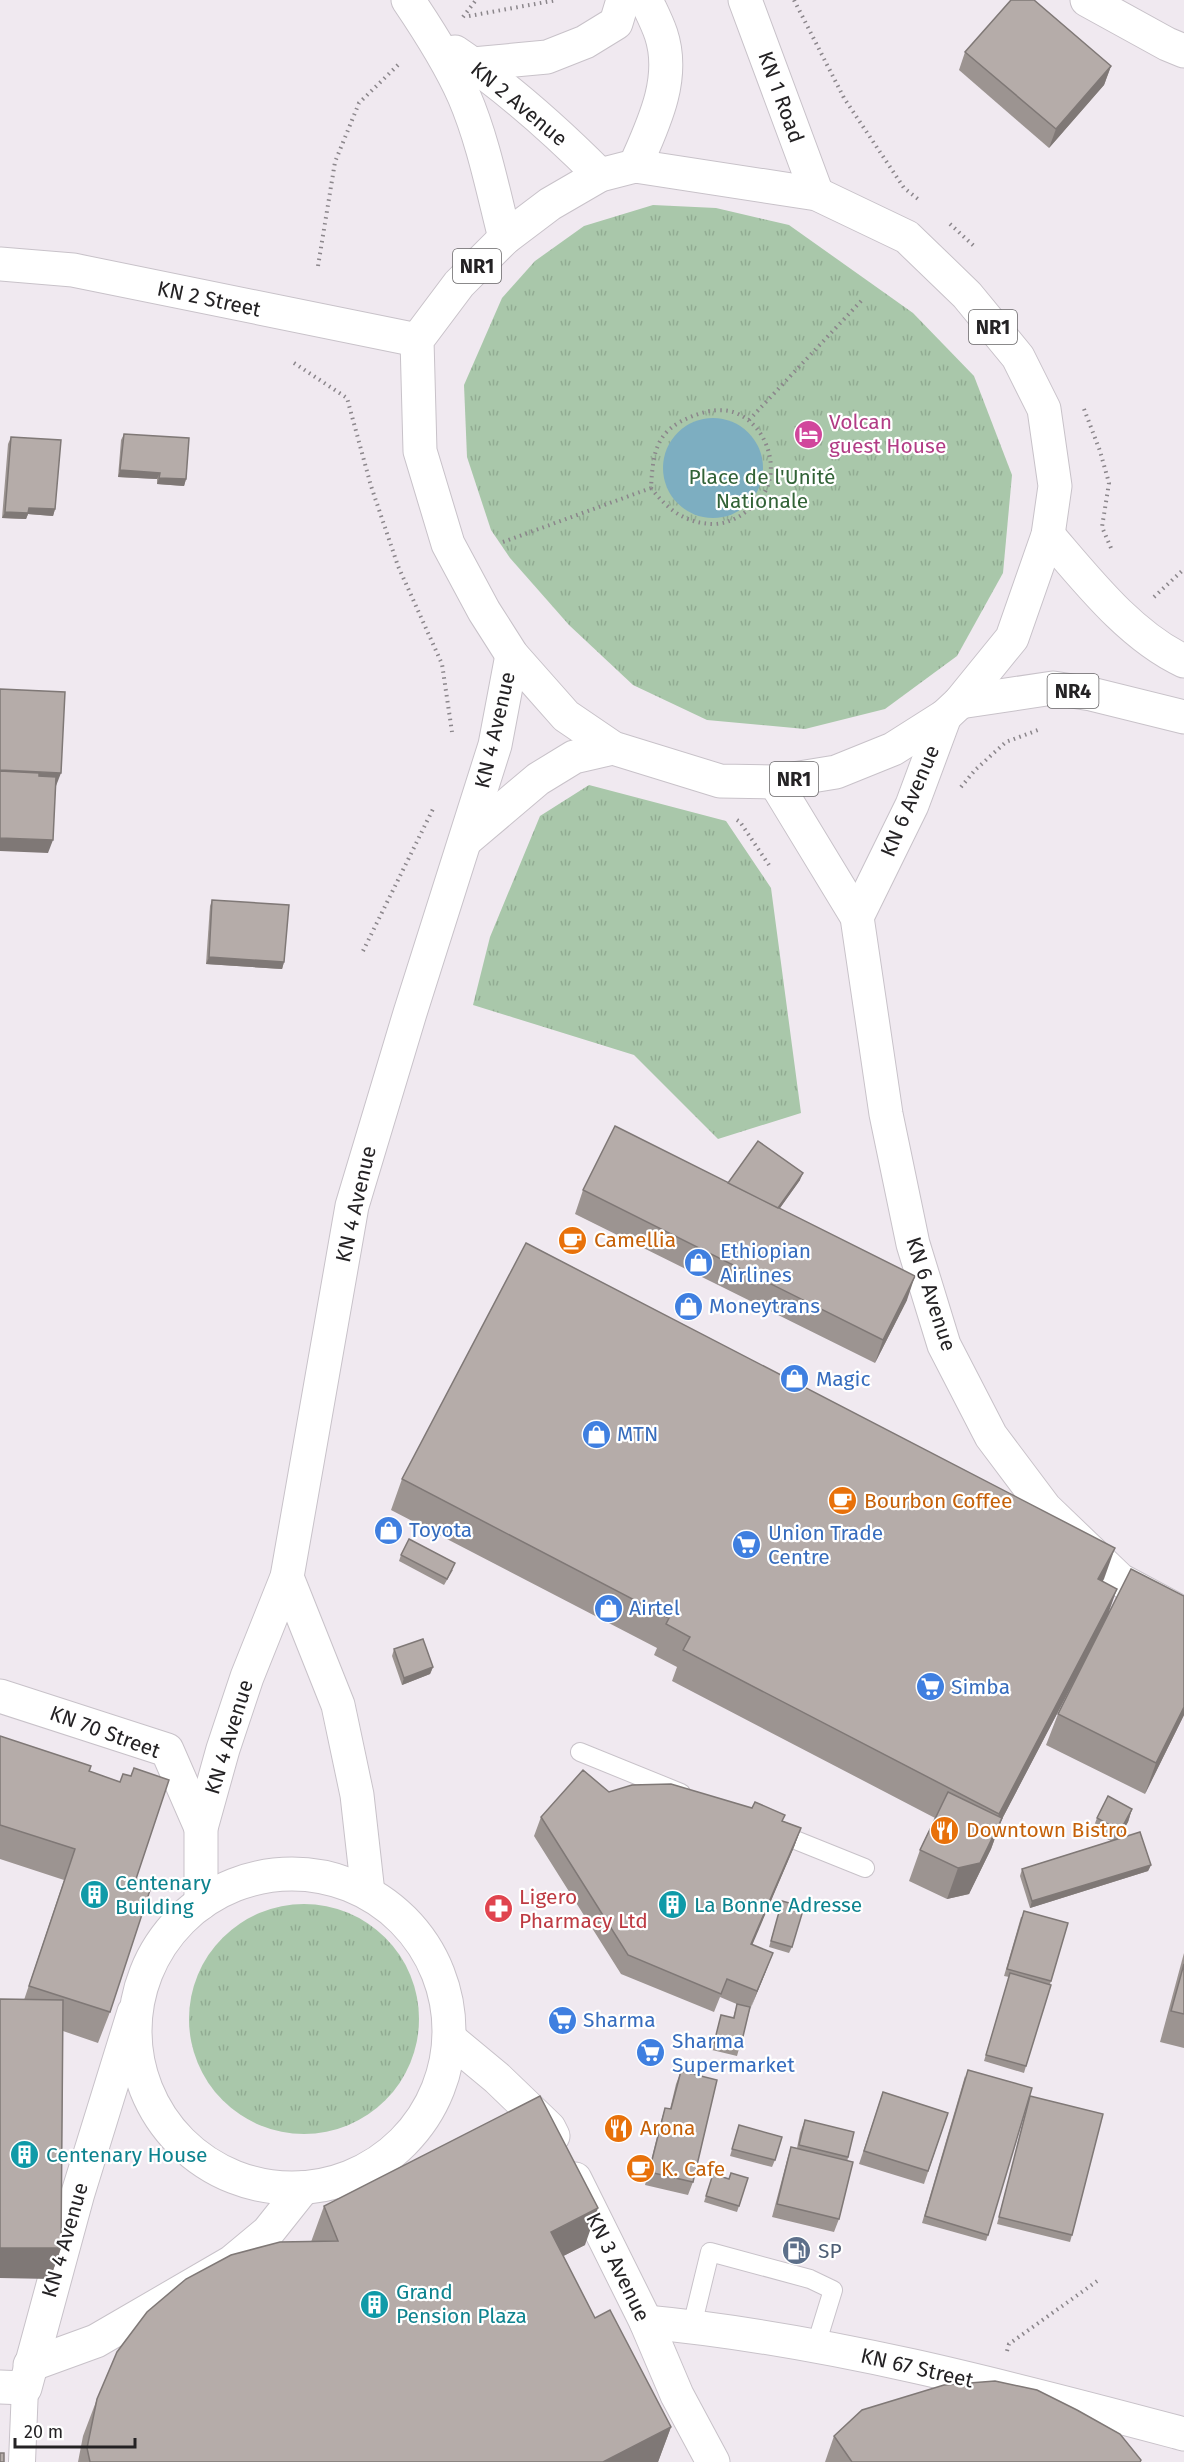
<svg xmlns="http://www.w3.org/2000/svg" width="1184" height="2462" viewBox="0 0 1184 2462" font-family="'Fira Sans',sans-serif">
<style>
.grass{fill:url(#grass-tufts)}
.water{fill:#7daec1}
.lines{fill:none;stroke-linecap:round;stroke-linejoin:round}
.service-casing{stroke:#c8c2c9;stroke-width:20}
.pedestrian-casing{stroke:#c8c2c9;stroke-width:28}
.minor-casing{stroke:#c8c2c9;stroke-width:35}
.tertiary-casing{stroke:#c8c2c9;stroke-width:35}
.secondary-casing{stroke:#c8c2c9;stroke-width:35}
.trunk-casing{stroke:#c8c2c9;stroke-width:35}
.path{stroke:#8b868b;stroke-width:4;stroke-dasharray:1.5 4.5;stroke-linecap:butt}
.service{stroke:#fff;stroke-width:18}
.pedestrian{stroke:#fff;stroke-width:26}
.minor{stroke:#fff;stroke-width:33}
.tertiary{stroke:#fff;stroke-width:33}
.secondary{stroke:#fff;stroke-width:33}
.trunk{stroke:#fff;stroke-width:33}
.wall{fill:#9c9491}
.shaded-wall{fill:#7f7876}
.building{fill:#b5aca9;stroke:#7f7876;stroke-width:1.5}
.labels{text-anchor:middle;stroke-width:4.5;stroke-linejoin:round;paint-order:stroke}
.shield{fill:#fff;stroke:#666466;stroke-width:1.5}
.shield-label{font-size:20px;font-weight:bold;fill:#242224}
.street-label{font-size:21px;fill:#242224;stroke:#fff}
.hotel-label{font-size:21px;fill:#b23c85;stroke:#fff;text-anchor:start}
.park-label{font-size:21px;fill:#326337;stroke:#fff}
.food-label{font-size:21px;fill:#c56008;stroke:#fff;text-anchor:start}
.shop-label{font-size:21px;fill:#366cbe;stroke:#fff;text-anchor:start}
.culture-label{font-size:21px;fill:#0d838f;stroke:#fff;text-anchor:start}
.health-label{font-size:21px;fill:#be3a42;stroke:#fff;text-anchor:start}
.service-label{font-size:21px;fill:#4e5e75;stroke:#fff;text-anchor:start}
</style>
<defs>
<pattern id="grass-tufts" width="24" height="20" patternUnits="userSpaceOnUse" patternTransform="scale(1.5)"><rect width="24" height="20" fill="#a9c7aa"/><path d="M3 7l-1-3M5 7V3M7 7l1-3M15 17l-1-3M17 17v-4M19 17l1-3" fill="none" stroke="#91ab92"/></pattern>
</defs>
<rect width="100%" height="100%" fill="#f0e9f0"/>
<!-- grass -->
<g class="grass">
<path d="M653 205 716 208 789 225 913 313 974 376 1012 475 1003 573 957 656 885 709 805 729 707 720 633 685 569 625 510 558 491 530 467 457 464 385 502 298 535 261 584 226Z"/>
<path d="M589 785 726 821 771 888 801 1113 718 1139 634 1055 473 1005 490 937 540 816Z"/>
<circle cx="304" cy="2019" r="115"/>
</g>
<!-- water -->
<circle class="water" cx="713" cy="468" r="50"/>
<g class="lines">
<defs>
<g id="service">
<path d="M580 1752 681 1793"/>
<path d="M773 1831 865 1868"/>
<path d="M692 2326 710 2252 810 2279 833 2290 816 2345"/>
</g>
<path id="pedestrian" d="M22 2462 25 2388"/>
<g id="minor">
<path d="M1087 0 1167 44 1184 51"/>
<path d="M0 1696 167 1750 201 1828"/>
<path d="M646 2322C828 2339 1007 2387 1184 2434"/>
<path d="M30 2365 96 2341 232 2262 268 2232 303 2188"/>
<path d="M0 2387 25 2388 78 2193 134 2012"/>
</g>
<path id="tertiary" d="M0 264 73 270 417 340"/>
<g id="secondary">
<path d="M408 0C429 31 449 62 464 96 483 140 493 191 505 238"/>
<path d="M455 52C507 87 556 131 600 175"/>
<path d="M775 782 857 917 886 1114 913 1244 944 1345 991 1436 1045 1508 1120 1580 1184 1614"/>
<path d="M466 840 538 779 574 757 613 748"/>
<path d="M857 917 912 805 945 716"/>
<path d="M287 1577 338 1705 357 1795 368 1893"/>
<circle cx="292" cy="2031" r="157"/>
<path d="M201 1903V1828L223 1749 247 1677 287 1577 352 1206 410 1013 495 745 512 655"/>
<path d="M450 2039 497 2078 549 2128 553 2136"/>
<path d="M575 2179 646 2322 677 2395 713 2462"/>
</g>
<g id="trunk">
<path d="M745 0 817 194"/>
<path d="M473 64 547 57 585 42 616 23 623 0"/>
<path d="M635 166 817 194 907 237 967 295 1018 357 1044 409 1055 486 1048 535 1012 638 960 702 945 716 893 749 836 772 775 782 720 781 613 748 566 716 512 655 484 611 448 544 420 451 417 340 459 284 505 238 550 204 600 175Z"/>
<path d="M635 166C653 125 676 79 661 34 657 22 651 11 646 0"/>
<path d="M1048 535C1086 579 1130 636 1184 661"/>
<path d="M960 702 1053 688 1091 694 1184 717"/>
</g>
</defs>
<!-- service casing -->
<use href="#service" class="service-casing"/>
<!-- pedestrian casing -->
<use href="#pedestrian" class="pedestrian-casing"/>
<!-- minor casing -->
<use href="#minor" class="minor-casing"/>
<!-- tertiary casing -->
<use href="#tertiary" class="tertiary-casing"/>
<!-- secondary casing -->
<use href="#secondary" class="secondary-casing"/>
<!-- trunk casing -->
<use href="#trunk" class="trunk-casing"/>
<!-- path -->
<g class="path">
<path d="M794 0 844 98 904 188 918 199"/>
<path d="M469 16 557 0"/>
<path d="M463 17 476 0"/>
<path d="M950 224 975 247"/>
<path d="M318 266 335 162 359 103 399 64"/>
<path d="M294 363 347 398 371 486 398 566 442 664 452 732"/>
<path d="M1084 409 1100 451 1109 483 1102 527 1111 548"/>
<path d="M749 420 863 299"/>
<path d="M503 542 651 488C653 451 656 430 693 416 705 411 720 408 733 412 768 423 784 475 758 501 745 514 732 523 715 524 686 524 668 510 651 488"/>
<path d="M1154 597 1184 569"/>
<path d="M961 787 975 770 1006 742 1038 730"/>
<path d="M737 820 740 822 769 865"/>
<path d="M363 951 434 807"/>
<path d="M1007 2351 1009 2344 1100 2279"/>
</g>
<!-- service -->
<use href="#service" class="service"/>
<!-- pedestrian -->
<use href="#pedestrian" class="pedestrian"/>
<!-- minor -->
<use href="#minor" class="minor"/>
<!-- tertiary -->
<use href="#tertiary" class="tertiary"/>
<!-- secondary -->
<use href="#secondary" class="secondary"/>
<!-- trunk -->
<use href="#trunk" class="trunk"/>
</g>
<!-- wall -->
<g class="wall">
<path d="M965 52 1111 66 1104 85 1049 148 959 70Z"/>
<path d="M124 434 186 479 184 486 157 484V479L118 477 121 440Z"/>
<path d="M11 437 55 509 53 516 28 514 26 519 2 518 8 444Z"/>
<path d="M212 900 284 962 282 969 206 964 210 906Z"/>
<path d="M800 1180 780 1208 907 1300 875 1363 575 1214 583 1190Z"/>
<path d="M402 1479 1102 1581 1109 1613 1184 1715 1145 1794 1046 1745 1058 1714 1081 1668 1002 1819 991 1849 969 1894 947 1899 909 1881 920 1850 935 1818 672 1681 677 1667 654 1655 657 1648 391 1510Z"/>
<path d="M401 1555 453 1570 444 1585 399 1561Z"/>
<path d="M394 1649 433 1667 430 1674 402 1685 392 1656Z"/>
<path d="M0 1736 91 1766 90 1771 136 1879 110 2012 98 2043 63 2031 61 2248 50 2279 24 2000 64 1880 0 1859Z"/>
<path d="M609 1792 783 1821 801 1828 794 1847 752 1944 766 1971 750 2009 737 2056 712 2050 721 2015 733 2018 737 2004 739 2005 720 1997 714 2012 621 1974 534 1836 541 1817Z"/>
<path d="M1132 1809 1128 1822 1118 1839 1151 1865 1148 1871 1030 1908 1020 1876 1022 1869 1111 1841 1092 1831 1097 1818Z"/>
<path d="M782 1901 792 1947 789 1953 769 1947Z"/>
<path d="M1021 1917 1068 1923 1024 2073 984 2061 1009 1977 1004 1976Z"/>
<path d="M1184 1953V2048L1160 2042Z"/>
<path d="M681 2071 693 2182 688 2195 645 2185 661 2121 665 2108 670 2109 676 2084Z"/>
<path d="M965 2076 988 2235 986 2241 922 2223Z"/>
<path d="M883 2092 948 2113 924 2184 859 2164Z"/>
<path d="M1030 2096 1072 2235 1070 2242 997 2224Z"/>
<path d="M805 2120 848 2157 839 2219 834 2232 772 2217 787 2160 791 2147 797 2148 800 2133Z"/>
<path d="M737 2132 775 2160 772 2167 730 2156Z"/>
<path d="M713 2174 739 2206 737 2212 704 2202Z"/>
<path d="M324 2206 585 2245 563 2256 595 2318 671 2427 658 2462H78L83 2436 97 2399 311 2242Z"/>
<path d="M834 2436 1141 2462H825Z"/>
</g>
<!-- shaded-wall -->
<g class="shaded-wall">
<path d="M1111 66 1104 85 1049 148 1056 129Z"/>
<path d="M120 470 160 473 157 479 118 477Z"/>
<path d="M159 478 186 479 184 486 157 484Z"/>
<path d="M29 508 55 509 53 516 28 514 26 519 2 518 5 512Z"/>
<path d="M0 770 61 773 56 786 0 783Z"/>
<path d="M0 838 53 840 48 853 0 851Z"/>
<path d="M209 957 284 962 282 969 206 964Z"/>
<path d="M803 1173 800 1180 770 1222 773 1215Z"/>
<path d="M915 1276 907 1300 875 1363 883 1340Z"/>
<path d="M1115 1548 1104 1579 1087 1610 1098 1579Z"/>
<path d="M1117 1589 1106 1620 1002 1819 991 1849 969 1894 947 1899 958 1868 988 1845 999 1814Z"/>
<path d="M433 1667 430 1674 402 1685 404 1678Z"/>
<path d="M1184 1707V1715L1145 1794 1156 1763Z"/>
<path d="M1132 1809 1128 1822 1115 1844 1120 1831Z"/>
<path d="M801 1828 794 1847 745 1962 751 1944Z"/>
<path d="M1151 1865 1148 1871 1030 1908 1032 1901Z"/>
<path d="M773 1953 766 1971 750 2010 757 1991Z"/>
<path d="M598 2208 585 2245 538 2269 551 2232Z"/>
<path d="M0 2248H61L50 2279 0 2278Z"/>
<path d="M671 2427 658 2462H603Z"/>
</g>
<!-- building -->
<g class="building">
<path d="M1011 0H1034L1111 66 1056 129 965 52Z"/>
<path d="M124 434 189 438 186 479 159 478 160 473 120 470Z"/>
<path d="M11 437 61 440 55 509 29 508 28 513 5 512Z"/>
<path d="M0 689 65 692 61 773 0 770Z"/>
<path d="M0 771 39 773V776L56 777 53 840 0 838Z"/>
<path d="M212 900 289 905 284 962 209 957Z"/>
<path d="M615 1126 915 1276 883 1340 583 1190Z"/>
<path d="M758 1141 803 1173 778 1208 728 1183Z"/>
<path d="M526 1243 1115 1548 1098 1579 1117 1589 999 1814 683 1650 690 1637 666 1624 669 1618 402 1479Z"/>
<path d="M409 1539 455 1563 447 1579 401 1555Z"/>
<path d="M1131 1569 1184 1596V1707L1156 1763 1058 1714Z"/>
<path d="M423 1639 433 1667 404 1678 394 1649Z"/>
<path d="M0 1736 91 1766 89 1771 120 1782 123 1774 131 1776 134 1768 169 1780 136 1879 152 1884 110 2012 29 1986 75 1849 0 1825Z"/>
<path d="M583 1770 609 1792 632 1785 671 1784 752 1808 755 1802 785 1815 782 1821 801 1828 751 1944 773 1953 757 1991 727 1979 721 1994 628 1955 541 1817Z"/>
<path d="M948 1792 1002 1818 980 1863 958 1868 920 1850Z"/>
<path d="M1108 1796 1132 1809 1120 1831 1097 1818Z"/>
<path d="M1140 1832 1151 1865 1032 1901 1022 1869Z"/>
<path d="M782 1901 804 1907 792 1947 771 1941Z"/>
<path d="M1024 1911 1068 1923 1051 1981 1007 1969Z"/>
<path d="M1184 1964V2014L1171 2011Z"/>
<path d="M1010 1973 1051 1985 1026 2066 986 2055Z"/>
<path d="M0 1999 63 2000 61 2248H0Z"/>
<path d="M737 2004 750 2007 740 2049 714 2043 721 2015 734 2018Z"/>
<path d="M968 2070 1032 2088 988 2235 925 2216Z"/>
<path d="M681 2071 717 2080 693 2182 649 2172 665 2108 671 2109Z"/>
<path d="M883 2092 948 2113 928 2171 864 2151Z"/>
<path d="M540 2096 598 2208 551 2232 595 2318 610 2310 671 2427 603 2462H90L87 2448 97 2399 117 2352 147 2312 186 2279 231 2255 280 2242 338 2241 324 2206Z"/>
<path d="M1030 2096 1103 2114 1072 2235 999 2217Z"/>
<path d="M805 2120 854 2132 848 2157 799 2145Z"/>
<path d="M739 2125 782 2137 775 2160 732 2149Z"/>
<path d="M791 2147 853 2162 839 2219 777 2204Z"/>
<path d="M731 2173 748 2178 739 2206 706 2196 713 2174 729 2179Z"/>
<path d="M995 2381 1037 2390 1077 2410 1120 2434 1141 2460 1140 2462H852L834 2436 862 2410 944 2385Z"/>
<rect x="0" y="2453" width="4" height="9"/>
</g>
<!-- icons -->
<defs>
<symbol id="hotel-disc" viewBox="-11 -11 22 22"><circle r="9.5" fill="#d1479c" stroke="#fff"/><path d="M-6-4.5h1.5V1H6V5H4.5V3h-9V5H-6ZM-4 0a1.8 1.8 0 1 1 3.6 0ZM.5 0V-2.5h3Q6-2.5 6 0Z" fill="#fff"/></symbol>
<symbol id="cafe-disc" viewBox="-11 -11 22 22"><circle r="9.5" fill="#e8710a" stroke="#fff"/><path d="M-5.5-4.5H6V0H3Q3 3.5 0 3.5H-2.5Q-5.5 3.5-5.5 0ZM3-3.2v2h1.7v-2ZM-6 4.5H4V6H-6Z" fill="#fff"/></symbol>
<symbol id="shop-disc" viewBox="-11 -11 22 22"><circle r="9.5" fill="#3f7fe0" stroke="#fff"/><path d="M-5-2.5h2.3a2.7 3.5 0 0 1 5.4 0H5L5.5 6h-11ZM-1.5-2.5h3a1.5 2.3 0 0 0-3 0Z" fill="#fff"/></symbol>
<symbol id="supermarket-disc" viewBox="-11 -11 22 22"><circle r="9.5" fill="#3f7fe0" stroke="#fff"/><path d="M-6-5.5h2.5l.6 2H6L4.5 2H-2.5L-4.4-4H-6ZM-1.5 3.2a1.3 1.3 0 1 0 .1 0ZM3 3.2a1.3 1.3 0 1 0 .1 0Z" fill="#fff"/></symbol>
<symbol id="restaurant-disc" viewBox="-11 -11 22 22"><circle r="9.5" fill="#e8710a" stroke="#fff"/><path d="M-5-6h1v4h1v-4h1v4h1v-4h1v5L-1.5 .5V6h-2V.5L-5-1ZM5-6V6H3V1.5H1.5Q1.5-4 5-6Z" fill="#fff"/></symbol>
<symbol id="building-disc" viewBox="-11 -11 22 22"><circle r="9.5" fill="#0f9aa8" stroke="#fff"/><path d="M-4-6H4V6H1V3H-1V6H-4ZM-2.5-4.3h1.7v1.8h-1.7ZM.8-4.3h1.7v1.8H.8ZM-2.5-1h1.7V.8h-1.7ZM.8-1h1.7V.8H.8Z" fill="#fff"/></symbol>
<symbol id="pharmacy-disc" viewBox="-11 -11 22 22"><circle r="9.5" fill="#e0444e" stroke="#fff"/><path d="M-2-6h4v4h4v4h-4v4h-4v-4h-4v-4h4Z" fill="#fff"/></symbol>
<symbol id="fuel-disc" viewBox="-11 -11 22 22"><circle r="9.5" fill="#5c6f8a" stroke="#fff"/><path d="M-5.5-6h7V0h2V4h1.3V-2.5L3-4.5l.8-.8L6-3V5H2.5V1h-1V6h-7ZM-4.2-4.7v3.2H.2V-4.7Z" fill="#fff"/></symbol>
</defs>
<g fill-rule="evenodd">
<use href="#hotel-disc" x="792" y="418" width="33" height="33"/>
<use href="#cafe-disc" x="556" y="1224" width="33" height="33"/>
<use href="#shop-disc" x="682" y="1246" width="33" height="33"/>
<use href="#shop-disc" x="672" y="1290" width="33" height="33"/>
<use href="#shop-disc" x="778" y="1362" width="33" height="33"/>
<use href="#shop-disc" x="580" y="1418" width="33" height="33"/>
<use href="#cafe-disc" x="826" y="1484" width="33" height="33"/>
<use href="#shop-disc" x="372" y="1514" width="33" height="33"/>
<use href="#supermarket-disc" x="730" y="1528" width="33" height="33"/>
<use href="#shop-disc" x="592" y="1592" width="33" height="33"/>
<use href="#supermarket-disc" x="914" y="1670" width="33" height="33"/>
<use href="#restaurant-disc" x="928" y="1814" width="33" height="33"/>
<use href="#building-disc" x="78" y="1878" width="33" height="33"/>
<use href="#building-disc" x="656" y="1888" width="33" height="33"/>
<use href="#pharmacy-disc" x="482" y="1892" width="33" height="33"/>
<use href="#supermarket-disc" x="546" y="2004" width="33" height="33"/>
<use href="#supermarket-disc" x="634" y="2036" width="33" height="33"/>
<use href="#restaurant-disc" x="602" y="2112" width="33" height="33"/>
<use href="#building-disc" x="8" y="2138" width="33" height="33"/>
<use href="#cafe-disc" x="624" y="2152" width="33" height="33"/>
<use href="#fuel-disc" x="780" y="2234" width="33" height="33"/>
<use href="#building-disc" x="358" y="2288" width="33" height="33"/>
</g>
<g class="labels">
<!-- shield labels -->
<g class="shield">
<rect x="453" y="249" width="48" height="34" rx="4.5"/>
<rect x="969" y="310" width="48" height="34" rx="4.5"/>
<rect x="1047.5" y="674" width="51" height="34" rx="4.5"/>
<rect x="770" y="762" width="48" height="34" rx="4.5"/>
</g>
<g class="shield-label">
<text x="477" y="273">NR1</text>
<text x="993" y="334">NR1</text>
<text x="1073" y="698">NR4</text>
<text x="794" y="786">NR1</text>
</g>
<!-- street labels -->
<g class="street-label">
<text transform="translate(781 97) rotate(70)" y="7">KN 1 Road</text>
<text transform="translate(519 104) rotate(40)" y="7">KN 2 Avenue</text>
<text transform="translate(209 299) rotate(12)" y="7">KN 2 Street</text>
<text transform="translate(495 730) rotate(-77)" y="7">KN 4 Avenue</text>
<text transform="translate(910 801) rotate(-67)" y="7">KN 6 Avenue</text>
<text transform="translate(356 1204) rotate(-77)" y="7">KN 4 Avenue</text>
<text transform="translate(931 1294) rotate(72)" y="7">KN 6 Avenue</text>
<text transform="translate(105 1732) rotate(20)" y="7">KN 70 Street</text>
<text transform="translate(229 1737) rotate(-73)" y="7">KN 4 Avenue</text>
<text transform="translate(65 2240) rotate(-74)" y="7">KN 4 Avenue</text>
<text transform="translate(618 2267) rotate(64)" y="7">KN 3 Avenue</text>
<text transform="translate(917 2368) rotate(13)" y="7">KN 67 Street</text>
</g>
<!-- hotel labels -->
<g class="hotel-label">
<text x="829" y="429">Volcan<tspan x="829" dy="24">guest House</tspan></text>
</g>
<!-- park labels -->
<g class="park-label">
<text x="762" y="484">Place de l'Unité<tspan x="762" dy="24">Nationale</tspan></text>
</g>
<!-- food labels -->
<g class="food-label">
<text x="594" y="1247">Camellia</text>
<text x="864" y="1508">Bourbon Coffee</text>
<text x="966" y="1837">Downtown Bistro</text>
<text x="640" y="2135">Arona</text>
<text x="661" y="2176">K. Cafe</text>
</g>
<!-- shop labels -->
<g class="shop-label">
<text x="720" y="1258">Ethiopian<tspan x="720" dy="24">Airlines</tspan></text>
<text x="709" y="1313">Moneytrans</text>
<text x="816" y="1386">Magic</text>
<text x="617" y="1441">MTN</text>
<text x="409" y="1537">Toyota</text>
<text x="768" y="1540">Union Trade<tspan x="768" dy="24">Centre</tspan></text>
<text x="629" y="1615">Airtel</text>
<text x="951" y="1694">Simba</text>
<text x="583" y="2027">Sharma</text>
<text x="672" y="2048">Sharma<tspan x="672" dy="24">Supermarket</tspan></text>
</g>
<!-- culture labels -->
<g class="culture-label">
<text x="115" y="1890">Centenary<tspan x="115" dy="24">Building</tspan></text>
<text x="694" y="1912">La Bonne Adresse</text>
<text x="46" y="2162">Centenary House</text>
<text x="396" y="2299">Grand<tspan x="396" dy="24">Pension Plaza</tspan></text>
</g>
<!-- health labels -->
<g class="health-label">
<text x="519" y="1904">Ligero<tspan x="519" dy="24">Pharmacy Ltd</tspan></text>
</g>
<!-- service labels -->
<g class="service-label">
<text x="818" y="2258">SP</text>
</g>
</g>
<!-- scale -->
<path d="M15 2438v9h120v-9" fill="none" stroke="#242224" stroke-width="3"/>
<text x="24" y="2438" font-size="18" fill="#242224" stroke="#ffffff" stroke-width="4.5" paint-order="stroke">20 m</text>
</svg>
